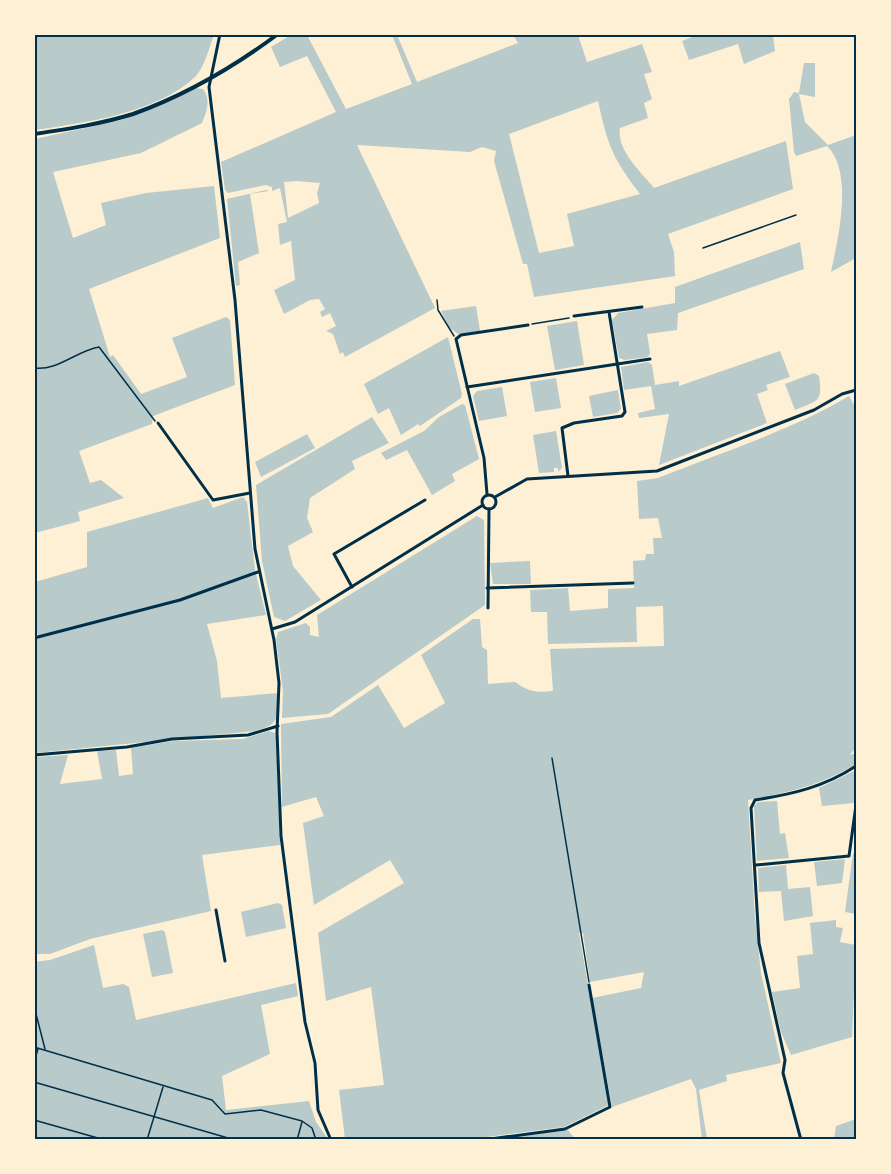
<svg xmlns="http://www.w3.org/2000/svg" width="891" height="1174" viewBox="0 0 891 1174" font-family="Commissioner,sans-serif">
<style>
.green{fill:#b9caca;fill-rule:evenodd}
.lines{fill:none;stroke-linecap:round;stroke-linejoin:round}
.path{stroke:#003049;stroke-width:1.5}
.service{stroke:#003049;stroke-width:1.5}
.minor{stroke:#003049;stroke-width:3}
.tertiary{stroke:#003049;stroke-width:4}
.neatline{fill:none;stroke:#003049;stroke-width:2}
</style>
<rect width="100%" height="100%" fill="#fdf0d5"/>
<!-- green -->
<g class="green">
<path d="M34 35 35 34 214 35C209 47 205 67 195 77 157 113 84 123 35 130Z"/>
<path d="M578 35 587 62 642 44 652 72 644 74 652 99 644 103 648 118 620 128C616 150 641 172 654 188L786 141 793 189 668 234 674 252 675 276 534 297 527 264H523L494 161 496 151 482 147 470 152 357 145 435 308 345 357 343 352 340 354 333 334 326 331 336 326 330 313 322 317 320 312 325 309 319 299 310 300 284 314 274 290 295 280 291 241 280 245 278 224 287 222 280 188 272 191V187L266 185 228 193 225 190 221 162 336 112 307 56 280 67 271 47 291 35H307L346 109 412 84 392 35H397L417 82 518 43 513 35 533 37ZM598 101C608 146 612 157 640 194L567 214 574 246 539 253 509 134ZM297 181 320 183 317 193 319 203 288 218 284 182Z"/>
<path d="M697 35H773L775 51 744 64 738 44 689 60 682 41Z"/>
<path d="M804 63H815V97L799 94 805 122 828 145 856 135V258L831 272C838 239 854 172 827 146L796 156 794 152 789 99 794 92 799 93Z"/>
<path d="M195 88 203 89C211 101 207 110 202 123L141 153 53 172 73 238 106 225 101 203 146 193 214 186 220 238 89 289 110 357 113 355 141 394 187 377 172 338 226 317 230 320 235 385 153 416 152 424 79 451 90 483 101 480 124 498 78 512 80 521 35 533V139L122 120Z"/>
<path d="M266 190 269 191 250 194 259 253 238 262 240 285 236 286 227 199Z"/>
<path d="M800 242 804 269 678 313 677 330 647 334 650 353 648 357 625 360 619 358 612 320 618 313 675 303V287Z"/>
<path d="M476 306 480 331 458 334 449 327 441 311Z"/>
<path d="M577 321 584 365 555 370 547 326Z"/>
<path d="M448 337 462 394 461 398 420 426 418 424 401 435 389 408 378 414 364 384Z"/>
<path d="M780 351 790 377 766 385 768 390 757 394 767 423 659 465 669 414 639 418 638 413 655 409 651 386 624 390 621 367 648 362 652 365 655 385 679 381V386Z"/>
<path d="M814 373 819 376C823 403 818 400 795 410L785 384Z"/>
<path d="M556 378 561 408 535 412 530 382Z"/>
<path d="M502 387 507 416 479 421 473 396 477 391Z"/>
<path d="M618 390 621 409 617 413 593 417 589 396Z"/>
<path d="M849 396 856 408V747L850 755 856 753V764C822 785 787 793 748 800L755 917 761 973 781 1063 726 1075 727 1081 699 1090 707 1139H702L696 1089 691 1079 612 1107 592 998 641 988 644 972 590 982 583 933H579L609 1105 564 1127 471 1139H345L339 1090 384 1085 371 987 326 1001 318 933 404 883 390 860 314 905 303 823 324 816 316 797 282 807 281 724 331 717 378 685 404 728 445 703 421 655 473 619H480L482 647 487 650 488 684 515 682C529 692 537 693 553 691L550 649 664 646 663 606 636 607 637 642 548 644 547 612H531L530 590 568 588 570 611 608 608V589L634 588 633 561 645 560 646 554H654L653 538H662L658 518 639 519 637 481 658 478C722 452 790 431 849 396Z"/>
<path d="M462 404 465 405 479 459 452 474 455 481 432 495 407 450 386 460 381 453 424 431 439 417Z"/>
<path d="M372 417 389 443 352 461 355 469 310 498 307 518 313 532 288 546 293 566 321 600 285 621 274 617 262 561 256 485Z"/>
<path d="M556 431 562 468 558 472V468H554V472L539 473 533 435Z"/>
<path d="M307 434 315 448 261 477 255 462Z"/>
<path d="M243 497 247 502 255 570 266 615 207 624 217 661 221 698 278 693C277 718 281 724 255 731L35 753 34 639 38 638 35 620V582L87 567V532L208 498 213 508Z"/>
<path d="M477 516 484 520 485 605 328 714 282 718 283 691 276 639 278 632 306 623 310 627V635L319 637 317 615Z"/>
<path d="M530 561 531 584H493L490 563Z"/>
<path d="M269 731 275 733 276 736 280 845 202 855 211 911 90 939 50 954H35L36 757 68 755 60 784 102 779 97 751 116 750 119 776 133 774 131 748 173 741 243 739Z"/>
<path d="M856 770 854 803 822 806 819 788Z"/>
<path d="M777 801 780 834 785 833 789 858 757 861 754 806 758 802Z"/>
<path d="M853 853 856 854V914L845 912Z"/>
<path d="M845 859 842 883 817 886 814 862Z"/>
<path d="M786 865 788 889 810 887 813 916 784 921 781 891 759 892 758 868Z"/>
<path d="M278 903 282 905 286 928 246 937 241 912Z"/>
<path d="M836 920V927L843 928 840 942 856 945 852 1037 791 1055 781 1032 772 992 800 988 797 956 813 954 810 923Z"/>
<path d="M162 930 165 932 173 973 152 977 143 934Z"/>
<path d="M94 945 103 988 123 984 129 987 136 1020 296 983 298 996 261 1005 270 1054 222 1076 226 1110 309 1101 316 1122 328 1139H35L34 962 50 960Z"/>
<path d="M856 1119V1139H834L836 1126Z"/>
<path d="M568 1130 575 1139 498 1140Z"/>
</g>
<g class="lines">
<!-- path -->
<g class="path">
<path d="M437 300 438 310 454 336"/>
<path d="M532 324 569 318"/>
<path d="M34 368C58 371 76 351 99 347L155 421"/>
<path d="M552 758 589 982"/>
<path d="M34 1006 45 1049"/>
<path d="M34 1047 212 1100 225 1114 261 1110 302 1121 312 1128 316 1140"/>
<path d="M34 1062 38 1049"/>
<path d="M34 1082 235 1140"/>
<path d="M34 1120 105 1140"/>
<path d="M147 1140 163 1087"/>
<path d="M297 1140 302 1122"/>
</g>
<!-- service -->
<path class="service" d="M703 248 796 215"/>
<!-- minor -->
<g class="minor">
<path d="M220 34 209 87 235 300 255 549 274 640 279 683 277 732 281 836 305 1022 315 1063 318 1110 331 1140"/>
<path d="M574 316 642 307"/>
<path d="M467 387 650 359"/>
<path d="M158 423 213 500 250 493"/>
<path d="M568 476 562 428 574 423 622 416 625 412 609 312"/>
<path d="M487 494 484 458 456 339 461 335 528 325"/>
<circle cx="489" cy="502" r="7"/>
<path d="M495 497 527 479 657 471 814 410 842 394 856 390"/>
<path d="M352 587 334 554 425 500"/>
<path d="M487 588 633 583"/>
<path d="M488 608 489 509"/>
<path d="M272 629 295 622 483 505"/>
<path d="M34 638 180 600 258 572"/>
<path d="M34 755 127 747 172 739 248 735 278 726"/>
<path d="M756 865 849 856 856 805"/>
<path d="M216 910 225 961"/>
<path d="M483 1140 565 1129 610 1107 589 985"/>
<path d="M801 1140 783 1073 785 1060 759 943 751 808 755 800C793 794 824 787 856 766"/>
</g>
<!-- tertiary -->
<path class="tertiary" d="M34 134C68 129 101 124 133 114 183 96 235 66 278 34"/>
</g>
<!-- border -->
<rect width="891" height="1174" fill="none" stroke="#fdf0d5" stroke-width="72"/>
<rect x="36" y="36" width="819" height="1102" class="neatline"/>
</svg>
